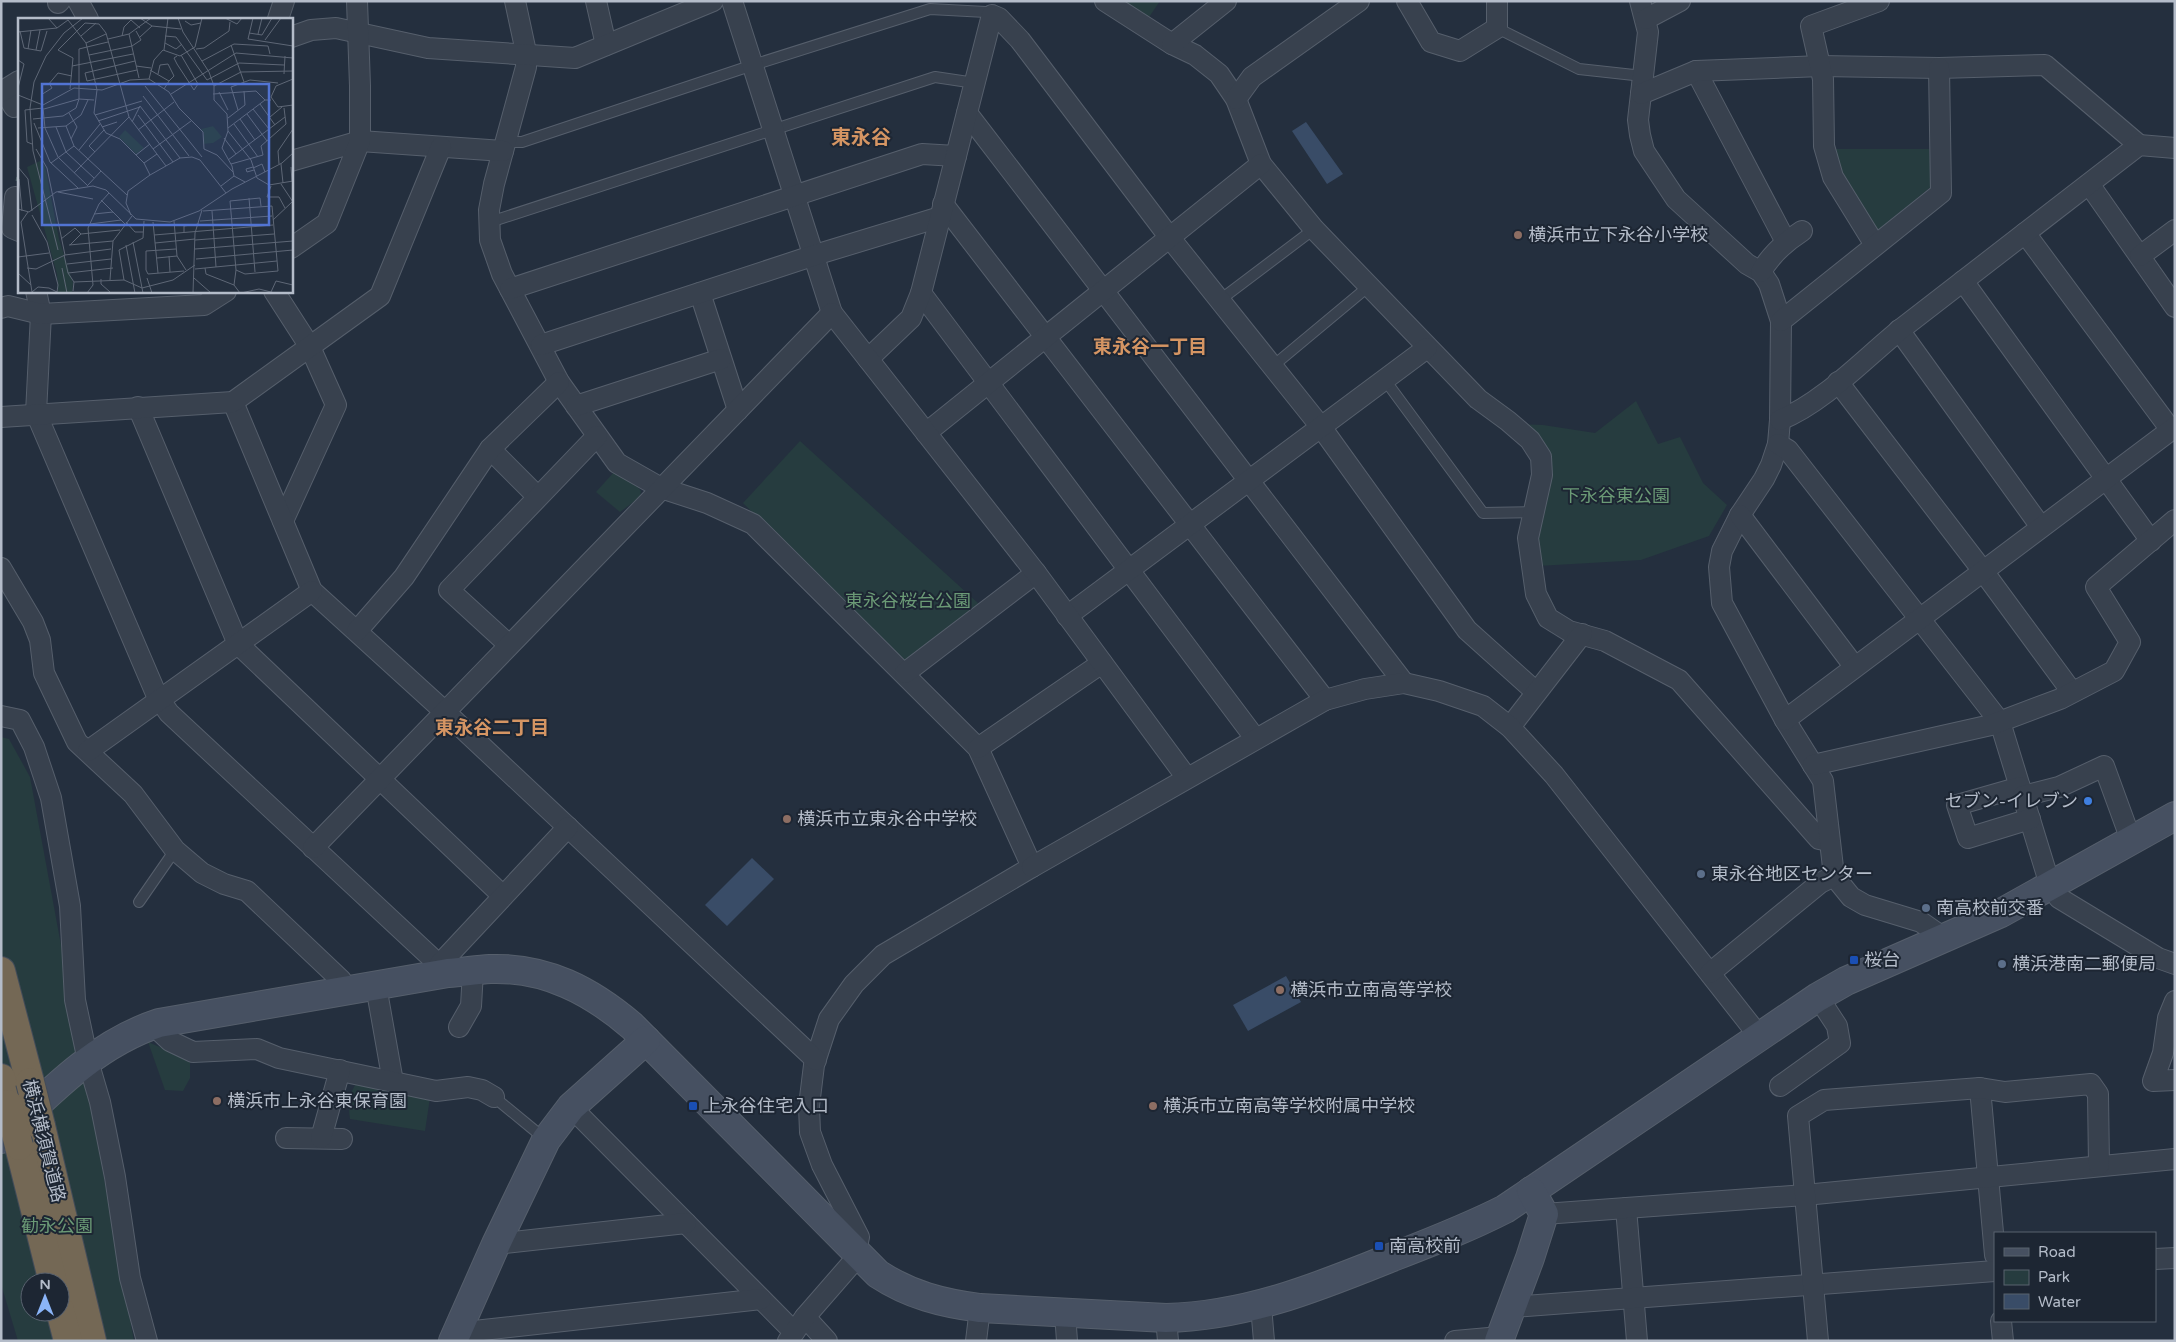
<svg xmlns="http://www.w3.org/2000/svg" width="2176" height="1342" viewBox="0 0 2176 1342" font-family="'Varela Round','Noto Sans JP',sans-serif">
<style>
.green{fill:#263c3f;fill-rule:evenodd}
.water{fill:#394c67}
.lines{fill:none;stroke-linecap:round;stroke-linejoin:round}
.lane-casing{stroke:#565f6c;stroke-width:12}
.street-casing{stroke:#565f6c;stroke-width:22}
.secondary-casing{stroke:#565f6c;stroke-width:30}
.highway-casing{stroke:#434c59;stroke-width:30}
.path{stroke:#44595c;stroke-width:3;stroke-dasharray:4 4;stroke-linecap:butt}
.lane{stroke:#38414e;stroke-width:10}
.street{stroke:#38414e;stroke-width:20}
.secondary{stroke:#465061;stroke-width:28}
.highway{stroke:#746855;stroke-width:28}
.highway-bridge-casing{stroke:#434c59;stroke-width:30;stroke-linecap:butt}
.highway-bridge{stroke:#746855;stroke-width:28}
.education-dot{fill:#8d6e63;stroke:#1d2633;stroke-width:2}
.shop-dot{fill:#3f7fe0;stroke:#1d2633;stroke-width:2}
.service-dot{fill:#5c6f8a;stroke:#1d2633;stroke-width:2}
.transit-dot{fill:#1a4fb4;stroke:#1d2633;stroke-width:2}
.labels{text-anchor:middle;stroke-width:4;stroke-linejoin:round;paint-order:stroke}
.poi-label{font-size:18px;fill:#b4bcc9;stroke:#1d2633;text-anchor:start}
.park-label{font-size:18px;fill:#6b9a76;stroke:#1d2633}
.street-label{font-size:18px;fill:#b4bcc9;stroke:#1d2633}
.neighbourhood-label{font-size:19px;font-weight:bold;fill:#d59563;stroke:#1d2633}
.quarter-label{font-size:20px;font-weight:bold;fill:#d59563;stroke:#1d2633}
.inset-road{fill:none;stroke:#5e6776;stroke-width:1}
.view{fill:#5274d3;fill-opacity:0.15;stroke:#5274d3;stroke-width:2.5}
.inset-edge{fill:none;stroke:#b4bcc9;stroke-width:2.5}
</style>
<rect width="100%" height="100%" fill="#242f3e"/>
<!-- green -->
<g class="green">
<path d="M1119 1H1160L1147 20Z"/>
<path d="M1833 149H1929L1932 186 1878 230 1869 228 1839 172Z"/>
<path d="M1636 401 1658 444 1680 437 1703 483 1727 505 1709 536 1641 560 1538 566 1536 538 1548 493 1520 424 1543 425 1595 433Z"/>
<path d="M800 441 979 604 906 664 743 503Z"/>
<path d="M615 471 636 485 641 491 640 497 620 512 596 492Z"/>
<path d="M1 737 9 739 30 777 134 1341H18L1 1284ZM30 1282H60V1312H30Z"/>
<path d="M148 1042 190 1060V1078L183 1091 165 1090Z"/>
<path d="M357 1083 430 1098 425 1131 350 1119C348 1108 349 1091 357 1083Z"/>
</g>
<!-- water -->
<g class="water">
<path d="M1306 122 1343 174 1327 184 1292 131Z"/>
<path d="M752 858 774 879 727 926 705 905Z"/>
<path d="M1286 976 1301 1002 1248 1031 1233 1005Z"/>
</g>
<g class="lines">
<defs>
<g id="lane">
<path d="M1497 28 1579 69 1643 76"/>
<path d="M506 142H522L753 65 930 9 986 12 992 15"/>
<path d="M490 222 935 77 975 83"/>
<path d="M1220 300 1314 229"/>
<path d="M1273 366 1369 286"/>
<path d="M1385 380 1483 513 1535 512"/>
<path d="M139 902 175 850"/>
<path d="M494 1097 545 1139"/>
</g>
<g id="street">
<path d="M78 1 88 19"/>
<path d="M515 1 526 52V67L494 184 489 210 490 240 502 274 559 382 617 463 661 488 707 503 753 524 978 748 1032 867 883 955 854 984 829 1019 814 1065 809 1106 810 1132 822 1165 859 1237 856 1251"/>
<path d="M596 1 606 45"/>
<path d="M732 1 832 313"/>
<path d="M1105 1 1172 44 1195 55 1219 74 1236 99 1261 164 1314 229 1478 399 1508 421 1530 440 1541 457 1542 475 1528 538 1536 594 1548 618 1569 631 1605 641 1679 680 1819 839 1829 841"/>
<path d="M1407 1 1431 42 1460 51 1497 28V1"/>
<path d="M1640 1 1648 32 1638 120 1640 135 1644 151 1676 199 1747 264 1761 272 1769 284 1781 321 1780 420 1778 444 1771 465 1764 479 1740 515 1722 551 1719 567 1722 603 1785 720 1823 781 1834 876 1851 897 1865 905 1921 922 1944 938"/>
<path d="M58 3 60 1"/>
<path d="M278 19 284 1"/>
<path d="M1646 19 1680 1"/>
<path d="M291 37 311 30 336 28 428 48 575 58 713 1"/>
<path d="M1172 44 1226 1"/>
<path d="M1696 71 1786 242"/>
<path d="M4 90 14 107"/>
<path d="M1 92 19 81"/>
<path d="M1641 94 1696 71 1821 66 1939 68 2045 65 2139 145"/>
<path d="M1236 99 1252 77 1359 1"/>
<path d="M967 113 1404 683"/>
<path d="M291 161 360 141 503 151"/>
<path d="M2089 184 2175 307"/>
<path d="M15 197 12 228 19 231"/>
<path d="M943 204 1325 700"/>
<path d="M2025 233 2171 430"/>
<path d="M1875 245 1833 177 1824 146 1823 79 1811 26 1879 1"/>
<path d="M291 248 327 223 360 141V86L357 1"/>
<path d="M2140 256 2175 230"/>
<path d="M1761 272C1771 254 1785 242 1802 231"/>
<path d="M1963 281 2151 541"/>
<path d="M510 289 922 154 956 156"/>
<path d="M36 291 41 314 36 413 157 696 169 713 448 973"/>
<path d="M274 291 310 347 336 405 283 521"/>
<path d="M700 293 738 410"/>
<path d="M921 293 1255 738"/>
<path d="M1 308 8 306 41 314 204 305 226 291"/>
<path d="M1781 321 1941 193 1939 68"/>
<path d="M1899 330 2041 527"/>
<path d="M541 345 815 255 940 217"/>
<path d="M868 359 911 318 921 293 992 15 999 18 1020 40 1170 238 1321 427 1467 630 1536 692"/>
<path d="M1838 382 1983 571 2072 692"/>
<path d="M233 402 312 591 444 711 816 1060"/>
<path d="M576 406 721 359"/>
<path d="M138 407 238 644 503 896"/>
<path d="M1 417 233 402 380 296 441 147"/>
<path d="M1780 420C1823 403 1865 358 1901 329 1980 267 2060 207 2139 145L2175 148"/>
<path d="M926 433 1261 164"/>
<path d="M1778 444 1788 450 2000 722 2050 885 2059 898 2158 958 2175 964"/>
<path d="M490 449 537 496"/>
<path d="M1740 515 1854 666"/>
<path d="M1 568 33 622 40 640 44 673 77 742 133 794 175 850 202 873 224 884 247 891 341 980 347 991"/>
<path d="M1067 616 1427 348"/>
<path d="M357 631 404 577 490 449 559 382"/>
<path d="M509 645 449 590 597 436"/>
<path d="M905 673 1036 573"/>
<path d="M1 716 20 720 34 747 51 798 70 906 75 1000 88 1061 100 1102 115 1177 130 1278 147 1341"/>
<path d="M1785 720 2175 427"/>
<path d="M1510 727 1582 634"/>
<path d="M978 748 1102 663"/>
<path d="M88 751 312 591"/>
<path d="M1813 765 1991 725 2060 699 2114 671 2130 642 2096 587 2175 520"/>
<path d="M2020 787 1957 805 1968 838 2030 819"/>
<path d="M2023 796 2059 787 2104 766 2131 840"/>
<path d="M313 848 832 313 1036 573 1187 778"/>
<path d="M1032 867 1325 700 1365 689 1404 683 1439 691 1483 706 1510 727 1554 775 1759 1036"/>
<path d="M439 965 568 827"/>
<path d="M1710 973 1820 883 1834 876"/>
<path d="M376 986 393 1082"/>
<path d="M2175 1001 2168 1018 2163 1053 2153 1081 2175 1080"/>
<path d="M153 1025 170 1041 193 1052 257 1049 279 1058 436 1091 468 1087 482 1090 494 1097"/>
<path d="M459 1027 471 1006 473 971"/>
<path d="M1780 1086 1840 1043 1837 1026 1818 997"/>
<path d="M1980 1088 1995 1255"/>
<path d="M571 1107 794 1332"/>
<path d="M286 1138 342 1139"/>
<path d="M321 1138 340 1070"/>
<path d="M1626 1208 1637 1341"/>
<path d="M1544 1214 1805 1195 2175 1159"/>
<path d="M496 1244 686 1223"/>
<path d="M2155 1259 2175 1258"/>
<path d="M1261 1306 1264 1341"/>
<path d="M1512 1307 1995 1271"/>
<path d="M1065 1313 1067 1341"/>
<path d="M805 1317 827 1341"/>
<path d="M1166 1318 1168 1341"/>
<path d="M2001 1321 2003 1341"/>
<path d="M456 1333 761 1299"/>
<path d="M788 1341 805 1317 859 1255"/>
<path d="M976 1341 980 1308"/>
<path d="M1455 1341 1500 1337"/>
<path d="M1818 1341 1798 1116 1824 1100 1980 1088 2005 1092 2091 1084 2098 1094 2099 1165"/>
</g>
<g id="secondary">
<path d="M1 1139C49 1093 95 1044 159 1023L448 973C462 972 476 970 490 969 546 967 591 991 632 1026L878 1274C910 1295 942 1303 980 1308L1166 1318C1245 1316 1313 1289 1385 1260 1426 1244 1466 1229 1505 1209L1818 997 1846 981 2001 913 2175 816"/>
<path d="M453 1341 496 1244 546 1140 571 1107 646 1040"/>
<path d="M1499 1341 1530 1258 1544 1214 1531 1191"/>
</g>
<g id="highway">
<path d="M1 971 30 1082"/>
<path d="M1 1078 8 1104"/>
<path d="M41 1126 92 1341"/>
<path d="M19 1146 53 1282"/>
<path d="M60 1310 68 1341"/>
</g>
</defs>
<!-- lane casing -->
<use href="#lane" class="lane-casing"/>
<!-- street casing -->
<use href="#street" class="street-casing"/>
<!-- secondary casing -->
<use href="#secondary" class="secondary-casing"/>
<!-- highway casing -->
<use href="#highway" class="highway-casing"/>
<!-- path -->
<path class="path" d="M17 181 19 172"/>
<!-- lane -->
<use href="#lane" class="lane"/>
<!-- street -->
<use href="#street" class="street"/>
<!-- secondary -->
<use href="#secondary" class="secondary"/>
<!-- highway -->
<use href="#highway" class="highway"/>
<defs>
<g id="highway-bridge">
<path d="M30 1082 41 1126"/>
<path d="M8 1104 19 1146"/>
</g>
</defs>
<!-- highway-bridge casing -->
<use href="#highway-bridge" class="highway-bridge-casing"/>
<!-- highway-bridge -->
<use href="#highway-bridge" class="highway-bridge"/>
</g>
<!-- markers -->
<g class="education-dot">
<circle cx="1518" cy="235" r="5"/>
<circle cx="787" cy="819" r="5"/>
<circle cx="1280" cy="990" r="5"/>
<circle cx="217" cy="1101" r="5"/>
<circle cx="1153" cy="1106" r="5"/>
</g>
<circle class="shop-dot" cx="2088" cy="801" r="5"/>
<g class="service-dot">
<circle cx="1701" cy="874" r="5"/>
<circle cx="1926" cy="908" r="5"/>
<circle cx="2002" cy="964" r="5"/>
</g>
<g class="transit-dot">
<rect x="1849" y="955" width="10" height="10" rx="2.5"/>
<rect x="688" y="1101" width="10" height="10" rx="2.5"/>
<rect x="1374" y="1241" width="10" height="10" rx="2.5"/>
</g>
<g class="labels">
<!-- poi labels -->
<g class="poi-label">
<text x="1528" y="241">横浜市立下永谷小学校</text>
<text x="2078" y="807" text-anchor="end">セブン-イレブン</text>
<text x="797" y="825">横浜市立東永谷中学校</text>
<text x="1711" y="880">東永谷地区センター</text>
<text x="1936" y="914">南高校前交番</text>
<text x="1864" y="966">桜台</text>
<text x="2012" y="970">横浜港南二郵便局</text>
<text x="1290" y="996">横浜市立南高等学校</text>
<text x="227" y="1107">横浜市上永谷東保育園</text>
<text x="703" y="1112">上永谷住宅入口</text>
<text x="1163" y="1112">横浜市立南高等学校附属中学校</text>
<text x="1389" y="1252">南高校前</text>
</g>
<!-- park labels -->
<g class="park-label">
<text x="1616" y="502">下永谷東公園</text>
<text x="908" y="607">東永谷桜台公園</text>
<text x="57" y="1232">勧永公園</text>
</g>
<!-- street labels -->
<g class="street-label">
<text transform="translate(44 1141) rotate(76)" y="6">横浜横須賀道路</text>
</g>
<!-- neighbourhood labels -->
<g class="neighbourhood-label">
<text x="1150" y="353">東永谷一丁目</text>
<text x="492" y="734">東永谷二丁目</text>
</g>
<!-- quarter labels -->
<g class="quarter-label">
<text x="861" y="144">東永谷</text>
</g>
</g>
<!-- overview -->
<g transform="translate(18 18)">
<rect width="275" height="275" fill="#242f3e"/>
<path d="M195 108 204 119 195 125 185 126 186 115 183 111ZM107 112 126 130 118 136 101 119ZM22 143 27 148 41 221 55 265 54 275H40L39 256 9 149Z" fill="#263c3f"/>
<path class="inset-road" d="M30 0 39 10 50 2 68 25 79 72 76 95 88 115 102 121 126 145 132 157 110 173 108 185 113 197M122 0 134 8 163 11M160 0 165 14 191 54 196 68V82L209 96 210 113 204 130 214 148 216 158 227 164M207 0 219 6 224 0M235 0 230 21 275 28M167 3 173 7 183 5M2 13 6 30 23 33 29 13M0 14 39 10M231 15 244 17 254 0M111 16 121 60M240 16 244 0M63 18 78 5M104 18 106 9 113 2 122 10M147 18 158 19 189 62 221 45 266 47M122 19 134 8M90 21 111 16 133 0M247 22 263 0M68 25 88 16M147 25 158 31 164 26M213 27 226 64M69 29 90 24M10 31 13 12M178 31 186 30 211 13 212 4M18 32 22 12M146 32 150 0M71 37 114 28 123 22 118 13M159 38 156 40 159 46 176 72 180 66 163 37M0 42 6 46 0 70M184 43 216 26 250 28 252 36M54 48 115 36M118 48 133 50M132 52 151 63 146 71M67 55 69 63 119 52M67 55 117 43M140 56 142 47 150 46 156 58 151 63M266 56 267 38M131 61 136 42 145 32 162 38 177 29 184 0M275 61 258 68 253 79 260 89 275 87M30 67 40 55 54 58M127 68 184 139M196 68 223 54 275 53M52 71 55 40 40 32 67 5 81 6 88 15 111 99M201 74 210 92M153 76 218 35 275 40M195 76 238 73 247 82M0 77 25 87 56 70 84 72 112 62 131 61 151 74 161 90 185 114 186 131 199 137 215 154M23 77 34 70 31 65M125 78 171 138M242 86 257 107M122 88 162 140M25 90 27 110 40 139 70 168M26 91 61 81 76 82M235 91 251 111M220 92 213 69 232 62 260 65M51 95 59 109 53 121M229 96 249 123M77 97 124 83M120 97 155 144M252 99 264 89M210 100 227 87 226 73M15 101 45 98 58 90 61 81V31L69 29M222 101 237 122M80 103 122 89M114 104 122 88M16 105 32 144 60 170M216 106 240 139M48 108 56 128 109 177M38 109 48 134 76 160M84 109 99 104M20 110 48 108 63 97 70 82M210 110 247 82H253M120 112 156 84M210 113 233 142 239 160 251 167 275 163M206 120 218 136M14 126 9 124 7 92 25 90M135 131 173 103M61 132 82 106M77 134 71 128 86 112M118 137 132 126M210 142 267 99M33 145 56 128M126 145 139 136M213 146 245 137 243 128 268 106 266 90M261 146 260 133 275 111M263 146 265 165M0 149 10 161 14 193M235 149 228 151 229 154 236 152M273 149 274 164M235 150 244 146 247 154M56 155 111 99 148 148M132 157 162 140 174 139 182 142 208 175M1 161 4 193M263 166 275 184M70 167 83 153M203 168 216 158M253 168 249 179H261L267 190M40 174 75 181M231 180 237 254M83 182 107 206M0 191 11 194 38 174 75 168 88 172 118 201 152 204 181 193 214 171 264 145 275 135M185 193 254 188 260 253 227 256 218 252M194 193 198 249M10 194 3 204 14 274M76 196 95 194M14 197 29 224 40 267 39 274 31 270 20 269 14 274M255 202 274 184M156 203 159 238 168 252M182 203 254 198M108 204 117 214H125M135 204 140 255M72 206 103 202M166 214V208L181 206M136 217 255 207M43 221 57 210 63 216M177 222 256 216M115 224 125 275M137 225 177 221M51 227 95 223M52 227 63 216 102 212M108 227 117 275M158 231 128 233V252L130 256 166 253M177 231 275 223M40 232 15 133 12 90 16 64 28 38 46 15 65 0M46 237 50 255 56 264 55 273M47 237 93 231M151 238 152 254M0 239 31 235M139 240 159 238M178 241 275 232M49 246 93 241M9 250 18 251 47 237 29 150 18 131M44 250 49 275M187 250 188 256 216 267M177 251 259 243M0 255 13 267M50 255 95 250M129 260 134 275M176 260 193 275M83 261V266L92 274M92 262 95 223 114 198M106 262 101 232 125 220 126 203M56 264 106 262 124 270 155 262 177 247M253 274 258 263 275 267M69 275 75 267 70 210 81 186 91 175M175 275 177 215 184 192M222 275 216 267 218 252 212 183 242 180 243 188M223 275 241 271 257 275"/>
<path class="view" d="M24 66H251V207H24Z"/>
<rect width="275" height="275" class="inset-edge"/>
</g>
<!-- border -->
<rect width="2176" height="1342" fill="none" stroke="#b4bcc9" stroke-width="5"/>
<!-- legend -->
<rect x="1994" y="1232" width="162" height="90" fill="#1d2633" stroke="#59626f"/>
<rect x="2004" y="1248" width="25" height="8" fill="#465061" stroke="#59626f"/>
<text x="2038" y="1257" font-size="15" fill="#b4bcc9">Road</text>
<rect x="2004" y="1270" width="25" height="15" fill="#263c3f" stroke="#59626f"/>
<text x="2038" y="1282" font-size="15" fill="#b4bcc9">Park</text>
<rect x="2004" y="1294" width="25" height="15" fill="#394c67" stroke="#59626f"/>
<text x="2038" y="1307" font-size="15" fill="#b4bcc9">Water</text>
<!-- north arrow -->
<g transform="translate(45 1297)"><circle r="24" fill="#1d2633" stroke="#59626f"/>
<path d="M0-4L9 19L0 12L-9 19Z" fill="#8ab4f8"/>
<text y="-8" font-size="14" font-weight="bold" text-anchor="middle" fill="#b4bcc9">N</text>
</g>
</svg>
